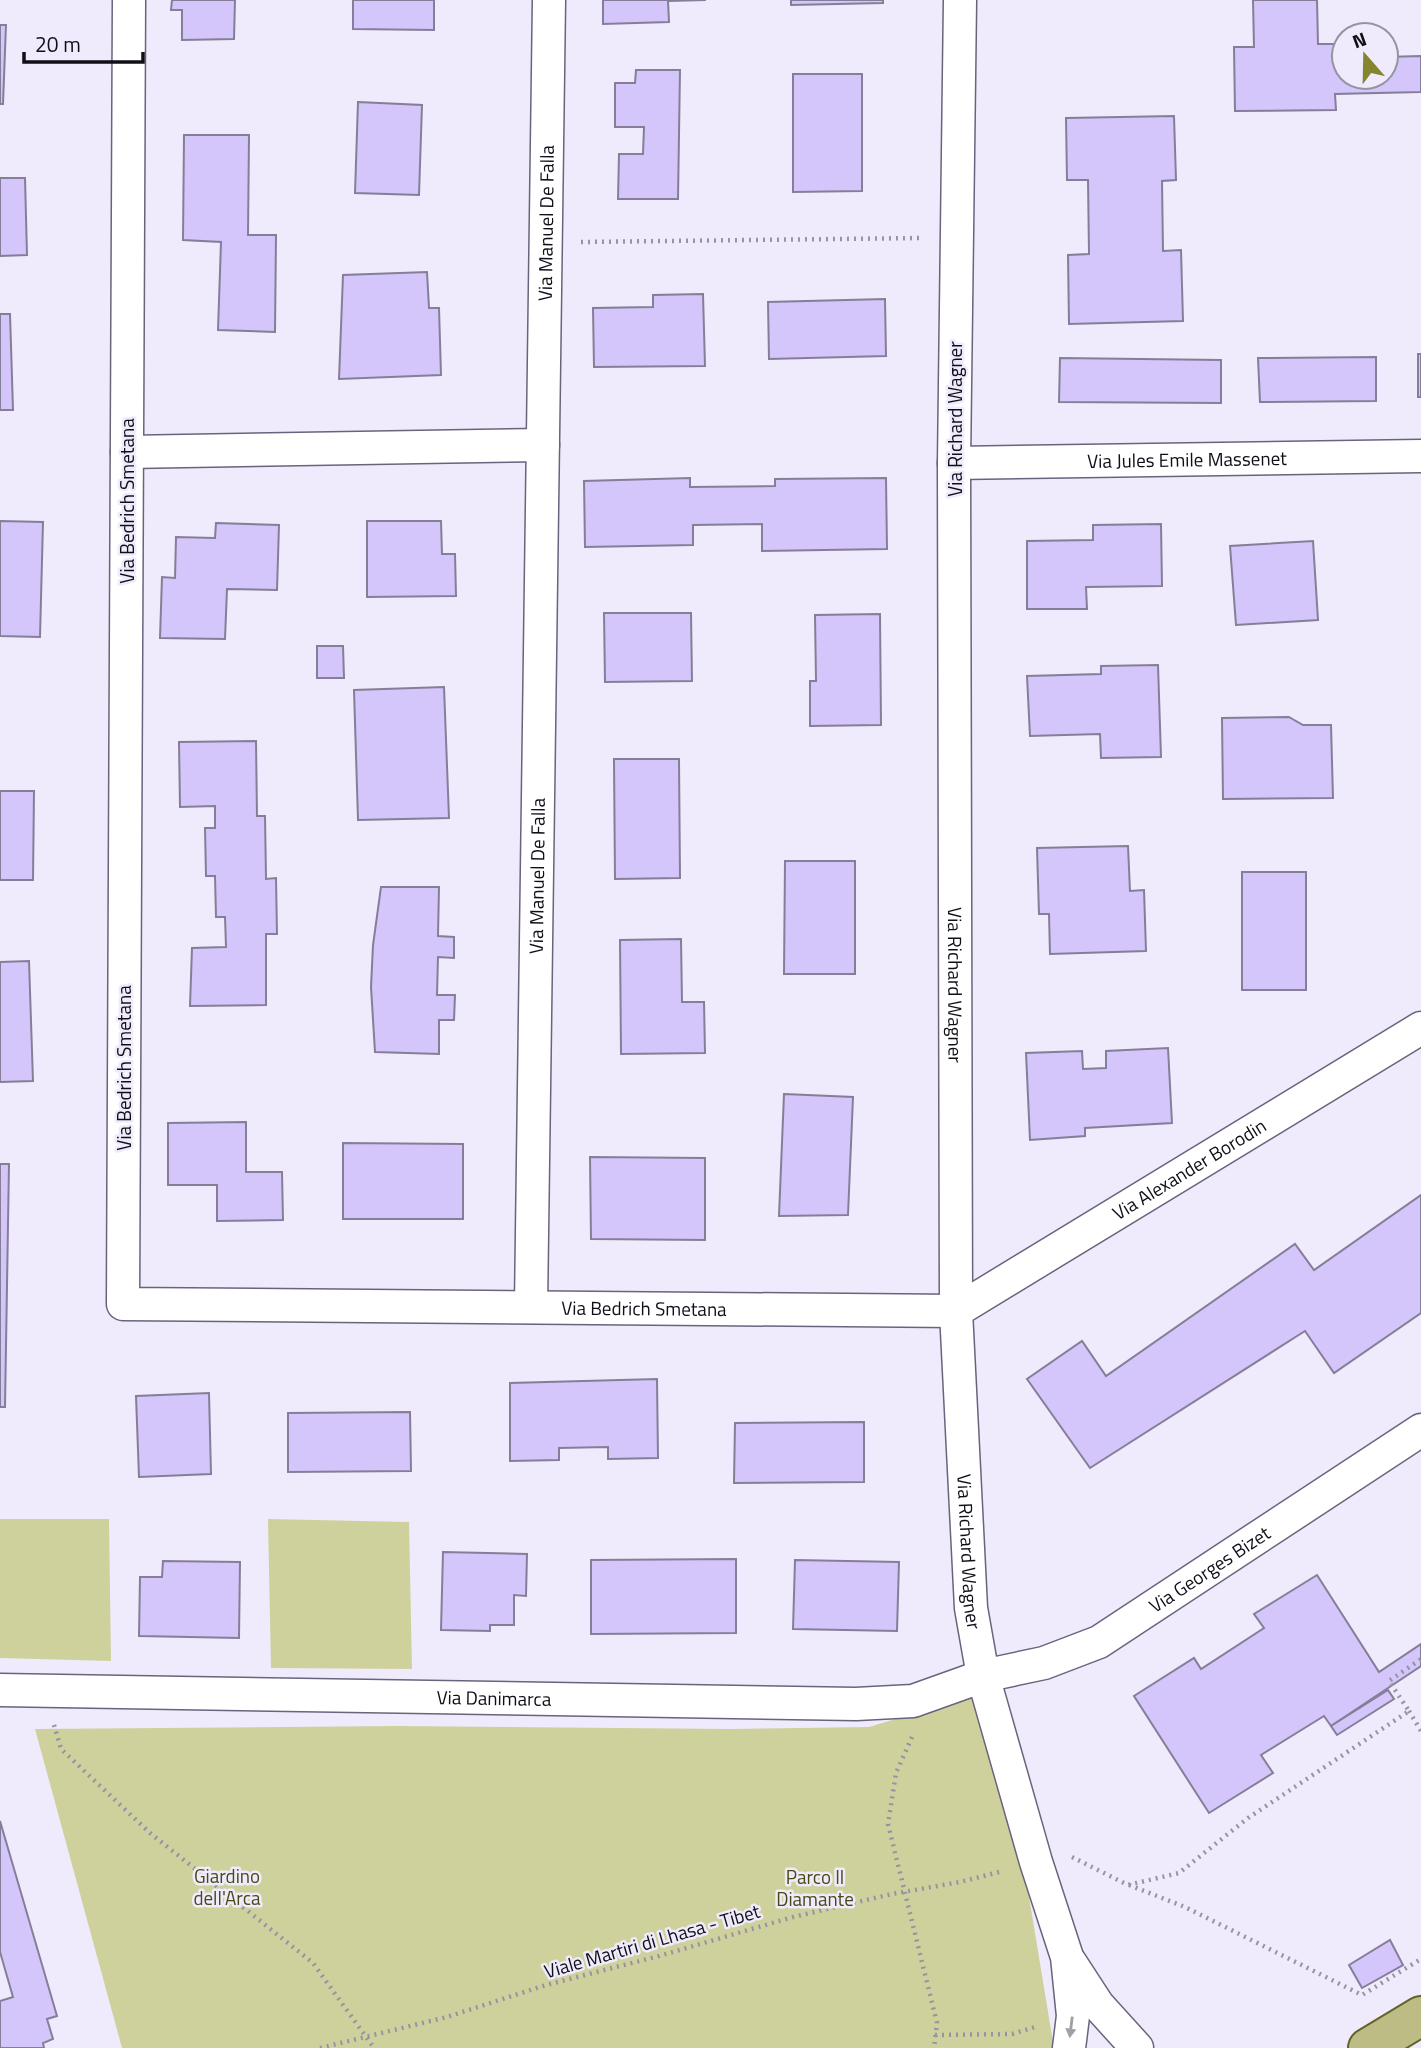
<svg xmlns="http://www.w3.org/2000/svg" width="1421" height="2048" viewBox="0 0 1421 2048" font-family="'Titillium Web',sans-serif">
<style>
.green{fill:#cfd19d}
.building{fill:#d4c6fa;stroke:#857e98;stroke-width:2}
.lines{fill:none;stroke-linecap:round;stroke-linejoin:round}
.street-casing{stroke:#6a637c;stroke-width:35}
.primary-casing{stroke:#636229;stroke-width:42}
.path{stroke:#9793a2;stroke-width:4.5;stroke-dasharray:2 5;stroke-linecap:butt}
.street{stroke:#fff;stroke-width:32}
.primary{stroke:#bcbc84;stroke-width:38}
.oneway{fill:#a09fa3}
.labels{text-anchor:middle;stroke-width:5;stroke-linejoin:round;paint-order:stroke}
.street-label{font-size:19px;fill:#110e18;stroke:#efebfc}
.park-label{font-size:19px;fill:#484914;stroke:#efebfc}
</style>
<rect width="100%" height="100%" fill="#efebfc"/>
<!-- green -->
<g class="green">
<path d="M0 1519H109L111 1661 0 1658Z"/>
<path d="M268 1519 409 1522 412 1669 271 1668Z"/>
<path d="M975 1695 1022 1854 1054 2048H122L35 1729 397 1726 731 1729 869 1727Z"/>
</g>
<!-- building -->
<g class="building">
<path d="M172 0H235L234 39 182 40V10H171Z"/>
<path d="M353 0H434V30L353 29Z"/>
<path d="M603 0H706L668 1 669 22 603 24Z"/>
<path d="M791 0H883V3L791 5Z"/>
<path d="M1253 0H1317L1318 44H1338V58H1344V77H1386V57L1421 56V92L1335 94 1336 110 1235 111 1234 47H1254Z"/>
<path d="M0 25H6L3 104H0Z"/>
<path d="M636 70H680L678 199H618L619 154H643L644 127H615V83H635Z"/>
<path d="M793 74H862V191L793 192Z"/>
<path d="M358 102 422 105 419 195 355 193Z"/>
<path d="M1174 116 1176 180 1162 181 1163 251 1181 250 1183 321 1069 324 1068 255 1089 254 1088 180H1067L1066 118Z"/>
<path d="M184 135H249L248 235H276L275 332 218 330 221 242 183 240Z"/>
<path d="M0 178H25L27 255 0 256Z"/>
<path d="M427 272 429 308H439L441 375 339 379 343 275Z"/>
<path d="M703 294 705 366 594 367 593 308 653 307V295Z"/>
<path d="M885 299 886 356 769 359 768 302Z"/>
<path d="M0 314H10L13 410H0Z"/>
<rect x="1418" y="354" width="3" height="43"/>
<path d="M1376 357V401L1260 402 1258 358Z"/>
<path d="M1060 358 1221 360V403L1059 402Z"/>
<path d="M690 478V487L775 486V479L886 478 887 549 762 551V524L693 525V545L585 547 584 481Z"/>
<path d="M0 521 43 522 40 637 0 636Z"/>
<path d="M367 521H441L442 554H455L456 596 367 597Z"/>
<path d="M216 523 279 525 277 590 227 589 225 639 160 638 162 577 175 578 176 537 215 538Z"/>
<path d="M1161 524 1162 586 1086 587 1087 609H1027V541L1093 540V525Z"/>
<path d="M1313 541 1318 620 1236 625 1230 546Z"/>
<path d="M604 613H691L692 681 605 682Z"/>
<path d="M880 614 881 725 810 726V681H816L815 615Z"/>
<path d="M317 646H343L344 678H317Z"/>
<path d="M1158 665 1161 757 1101 758 1100 734 1030 736 1027 676 1101 674V666Z"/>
<path d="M444 687 449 818 358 820 354 690Z"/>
<path d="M1289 717 1303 725H1331L1333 798 1223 799 1222 718Z"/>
<path d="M256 741 257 816H265L266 879 276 878 277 934H266V1005L190 1006 192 948 226 947 225 917H216L215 876H206L205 828H215V806L180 807 179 742Z"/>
<path d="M614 759H679L680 878 615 879Z"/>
<path d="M0 791H34L33 880H0Z"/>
<path d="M1128 846 1130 891 1144 890 1146 951 1050 954 1049 914H1039L1037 848Z"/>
<path d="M785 861H855V974H784Z"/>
<rect x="1242" y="872" width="64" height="118"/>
<path d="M381 887H439L438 936 454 937V958L438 957 437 995H455L454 1020H439V1054L375 1052 371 987 373 945Z"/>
<path d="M681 939 682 1002H704L705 1053 621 1054 620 940Z"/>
<path d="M29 961 33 1081 0 1082V962Z"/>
<path d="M1168 1048 1172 1123 1085 1128V1136L1030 1140 1026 1053 1082 1051 1083 1069 1106 1068V1051Z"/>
<path d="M784 1094 853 1097 848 1215 779 1216Z"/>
<path d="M246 1122V1172H282L283 1220 217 1221V1185H168V1123Z"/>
<path d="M343 1143 463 1144V1219H343Z"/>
<path d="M590 1157 705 1158V1240L591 1239Z"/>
<path d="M0 1164H9L5 1407H0Z"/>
<path d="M1421 1195V1313L1334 1373 1305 1331 1090 1468 1027 1379 1082 1341 1106 1376 1295 1244 1314 1270Z"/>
<path d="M657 1379 658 1458 608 1459V1447L559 1448V1460L510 1461V1383Z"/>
<path d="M209 1393 211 1474 139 1477 136 1396Z"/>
<path d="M410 1412 411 1471 288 1472V1413Z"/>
<path d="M864 1422V1482L734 1483 735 1423Z"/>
<path d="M443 1552 527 1554 526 1596 514 1595V1625H490V1631L441 1630Z"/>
<path d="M736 1559V1633L591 1634V1560Z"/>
<path d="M795 1560 899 1562 897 1631 793 1629Z"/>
<path d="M163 1561 240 1562 239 1638 139 1636 140 1577H162Z"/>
<path d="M1317 1575 1379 1672 1421 1644V1666L1331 1726 1324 1716 1261 1755 1273 1773 1209 1813 1134 1696 1194 1658 1201 1669 1264 1628 1254 1614Z"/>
<path d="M1388 1690 1394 1699 1337 1735 1331 1726Z"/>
<path d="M0 1821 57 2016 47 2019 53 2039 43 2043 44 2048H0V2001L13 1997 0 1952Z"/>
<path d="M1390 1940 1403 1965 1362 1988 1349 1965Z"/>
</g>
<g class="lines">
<defs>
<g id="street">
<path id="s1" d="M129 0 123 1304 956 1311 1421 1028"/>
<path id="s2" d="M960 0 954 463 956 1311 971 1608 983 1676 1036 1862 1067 1957 1073 2016 1069 2048"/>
<path d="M127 452 543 445"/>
<path id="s3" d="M954 463 1421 456"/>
<path id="s4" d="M531 1306 549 0"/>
<path id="s5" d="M0 1690 856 1704 913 1701 983 1676 1044 1663 1099 1642 1421 1430"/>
<path d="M1070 1962 1098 2005 1137 2048"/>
</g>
<path id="primary" d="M1368 2048 1421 2016"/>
</defs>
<!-- street casing -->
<use href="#street" class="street-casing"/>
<!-- primary casing -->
<use href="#primary" class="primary-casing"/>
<!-- path -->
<g class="path">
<path d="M581 242 922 238"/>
<path d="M1409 1711 1421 1731"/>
<path d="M54 1725 61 1749 150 1833 313 1963 374 2048"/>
<path d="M912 1737 896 1773 888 1824 937 2023 934 2048"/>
<path d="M1072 1857 1128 1885 1179 1873 1248 1818 1409 1711 1389 1681 1421 1659"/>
<path d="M1129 1885 1185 1907 1362 1995 1421 1959"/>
<path d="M935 2035 1012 2034 1035 2027"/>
<path d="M320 2048 447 2017 546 1985 659 1956 793 1917 892 1894 960 1882 1003 1871"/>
</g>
<!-- street -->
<use href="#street" class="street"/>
<!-- primary -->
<use href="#primary" class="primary"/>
</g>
<!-- one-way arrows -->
<defs><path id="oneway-solid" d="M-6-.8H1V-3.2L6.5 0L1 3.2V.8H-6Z" transform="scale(1.75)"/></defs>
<use class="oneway" href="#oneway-solid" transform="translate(1071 2027) rotate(97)"/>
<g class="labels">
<!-- street labels -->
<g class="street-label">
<text dy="7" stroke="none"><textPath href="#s4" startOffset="1083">Via Manuel De Falla</textPath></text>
<text transform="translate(955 419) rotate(-90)" y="7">Via Richard Wagner</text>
<text dy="7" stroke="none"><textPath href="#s3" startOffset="233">Via Jules Emile Massenet</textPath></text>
<text transform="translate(127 501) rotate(-90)" y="7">Via Bedrich Smetana</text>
<text dy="7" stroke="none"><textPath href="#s4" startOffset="430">Via Manuel De Falla</textPath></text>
<text dy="7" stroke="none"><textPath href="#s2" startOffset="985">Via Richard Wagner</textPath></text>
<text transform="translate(124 1068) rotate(-90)" y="7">Via Bedrich Smetana</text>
<text dy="7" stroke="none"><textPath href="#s1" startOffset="2410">Via Alexander Borodin</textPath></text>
<text dy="7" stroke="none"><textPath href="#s1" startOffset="1825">Via Bedrich Smetana</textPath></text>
<text dy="7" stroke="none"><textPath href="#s2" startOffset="1552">Via Richard Wagner</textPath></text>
<text dy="7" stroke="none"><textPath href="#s5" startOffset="1241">Via Georges Bizet</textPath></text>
<text dy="7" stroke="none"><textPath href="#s5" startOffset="494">Via Danimarca</textPath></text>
<text transform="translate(652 1941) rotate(-16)" y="7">Viale Martiri di Lhasa - Tibet</text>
</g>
<!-- park labels -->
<g class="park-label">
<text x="227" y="1883">Giardino<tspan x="227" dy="22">dell'Arca</tspan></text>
<text x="815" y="1884">Parco Il<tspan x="815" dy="22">Diamante</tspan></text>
</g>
</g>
<!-- north arrow -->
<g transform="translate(1365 56) rotate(340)"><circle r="33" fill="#efebfc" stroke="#9693a1" stroke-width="2"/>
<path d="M0-5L12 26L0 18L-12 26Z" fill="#84852f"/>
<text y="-10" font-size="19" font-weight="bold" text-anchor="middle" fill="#110e18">N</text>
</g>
<!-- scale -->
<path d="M24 52v10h119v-10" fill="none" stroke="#110e18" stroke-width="3.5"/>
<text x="35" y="52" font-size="21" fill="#110e18" stroke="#efebfc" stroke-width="5" paint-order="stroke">20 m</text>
</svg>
